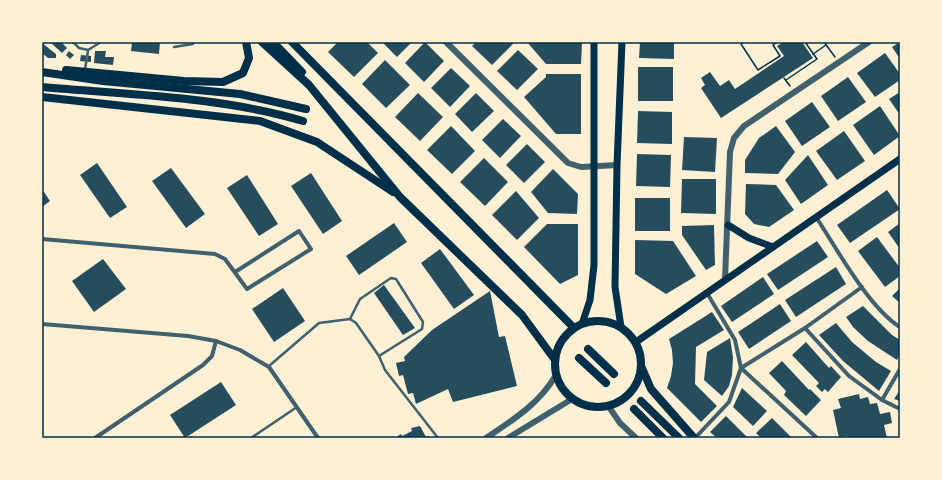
<svg xmlns="http://www.w3.org/2000/svg" width="942" height="480" viewBox="0 0 942 480" font-family="Literata,serif">
<style>
.building{fill:#264d5e}
.lines{fill:none;stroke-linecap:round;stroke-linejoin:round}
.path{stroke:#003049;stroke-width:1.5}
.service{stroke:#3f606c;stroke-width:2.5}
.minor{stroke:#3f606c;stroke-width:4}
.tertiary{stroke:#3f606c;stroke-width:6}
.secondary{stroke:#003049;stroke-width:7}
.primary{stroke:#003049;stroke-width:8}
.neatline{fill:none;stroke:#003049;stroke-width:1.5}
</style>
<rect width="100%" height="100%" fill="#fdf0d5"/>
<!-- building -->
<g class="building">
<path d="M50 42H61L67 48 62 53Z"/>
<path d="M132 42H160L159 54 131 51Z"/>
<path d="M338 42H367L378 53 354 77 328 52Z"/>
<path d="M382 42H412L397 57Z"/>
<path d="M425 42 444 61 424 82 405 63Z"/>
<path d="M476 42H511L513 44 492 65 472 46Z"/>
<path d="M527 42H582L581 64H546Z"/>
<path d="M640 42H674V59L639 58Z"/>
<path d="M784 42H802L813 58 721 118 701 88 705 85 701 78 710 72 720 86 729 80 735 89 784 56 777 46Z"/>
<path d="M900 42V59L892 47Z"/>
<path d="M42 43 56 54V58H48L42 53Z"/>
<path d="M518 50 538 69 517 90 497 71Z"/>
<path d="M69 51 74 55 70 59 66 55Z"/>
<path d="M95 51H106L105 57H114L113 65 94 63Z"/>
<path d="M885 53 900 74V80L875 97 857 73Z"/>
<path d="M81 55 91 56V62L80 61Z"/>
<path d="M385 60 410 85 386 108 362 84Z"/>
<rect x="638" y="67" width="35" height="34"/>
<path d="M451 68 470 86 450 107 431 88Z"/>
<path d="M546 74H581V134H556L524 97 546 77Z"/>
<path d="M848 77 866 102 838 121 821 96Z"/>
<path d="M900 92V115L889 99Z"/>
<path d="M418 93 443 117 420 141 395 117Z"/>
<path d="M476 93 494 111 472 132 455 114Z"/>
<path d="M812 102 830 127 802 146 785 121Z"/>
<path d="M880 106 900 136 874 155 853 125Z"/>
<path d="M638 111 672 112V144L637 143Z"/>
<path d="M503 119 521 136 500 158 482 140Z"/>
<path d="M451 126 475 151 452 174 427 150Z"/>
<path d="M776 126 795 152 778 174 745 173V160L759 138Z"/>
<path d="M844 131 865 161 837 180 816 151Z"/>
<path d="M684 137 717 138 715 172 682 170Z"/>
<path d="M527 144 545 162 524 183 506 165Z"/>
<path d="M637 154 671 155 670 187 636 186Z"/>
<path d="M808 155 828 185 801 204 785 180Z"/>
<path d="M484 158 508 182 485 206 460 182Z"/>
<path d="M97 163 127 207 110 218 80 175Z"/>
<path d="M171 168 205 214 186 228 152 181Z"/>
<path d="M553 169 578 194 577 214 548 213 531 192Z"/>
<path d="M311 173 342 221 323 234 291 186Z"/>
<path d="M247 175 278 224 259 236 227 188Z"/>
<path d="M682 179H716V214L681 213Z"/>
<path d="M746 184 776 185 794 210 769 227 754 224 745 214Z"/>
<path d="M42 189 50 201 42 207Z"/>
<path d="M887 190 900 209 850 243 837 225Z"/>
<path d="M516 191 539 218 517 240 492 215Z"/>
<rect x="635" y="198" width="35" height="33"/>
<path d="M394 223 407 242 359 275 346 256Z"/>
<path d="M900 223V249L888 232Z"/>
<path d="M547 224H578V275L560 284 524 247Z"/>
<path d="M714 225 715 265 706 270 682 235V226Z"/>
<path d="M877 237 900 268V276L885 287 858 251Z"/>
<path d="M635 240 673 241 696 276 666 294 635 274Z"/>
<path d="M817 241 828 257 778 290 767 274Z"/>
<path d="M440 249 474 295 454 309 421 263Z"/>
<path d="M103 259 126 289 94 312 72 281Z"/>
<path d="M836 267 846 284 796 317 785 300Z"/>
<path d="M763 277 774 294 732 322 721 306Z"/>
<path d="M384 285 415 328 403 335 374 293Z"/>
<path d="M283 288 305 321 274 342 252 309Z"/>
<path d="M900 288V303L892 296Z"/>
<path d="M490 291 499 337 505 336 517 386 453 402 448 389 416 404 413 393 408 394 403 375 399 376 396 363 405 361 404 357 432 330Z"/>
<path d="M780 304 791 321 749 349 738 332Z"/>
<path d="M863 306 892 335 900 340V354L897 360 868 341 853 327 846 317Z"/>
<path d="M712 312 724 330 696 347 695 384 717 406 701 422 667 388 671 376 673 363 672 350 669 339Z"/>
<path d="M836 323 852 342 876 362 891 371 879 391 843 361 819 335Z"/>
<path d="M730 338 733 357 732 375 729 386 722 396 704 380 707 352Z"/>
<path d="M806 342 829 368 831 366 841 377 828 392 825 389 822 392 816 386 819 383 792 355Z"/>
<path d="M782 361 809 390 810 389 821 400 806 416 784 395 786 391 769 373Z"/>
<path d="M221 382 236 405 185 438 170 415Z"/>
<path d="M742 388 767 411 753 426 733 407Z"/>
<path d="M900 390V401L894 399Z"/>
<path d="M859 394 860 399 868 397 870 404 877 403 880 414 890 412 892 423 884 425 887 438H848L847 436 839 438 833 410 841 408 838 399Z"/>
<path d="M726 416 747 437 746 438H717L710 432Z"/>
<path d="M772 418 792 438H761L756 433Z"/>
<path d="M420 426 426 437 429 436 430 438H395L401 434 402 436 412 431 411 428Z"/>
</g>
<g class="lines">
<!-- path -->
<g class="path">
<path d="M744 42 741 44 758 70 780 56 773 45 777 42"/>
<path d="M824 42 835 57"/>
<path d="M813 54 826 45"/>
<path d="M784 78 790 86"/>
<path d="M786 80 817 59 805 42"/>
</g>
<!-- service -->
<g class="service">
<path d="M73 42 79 48 88 50 101 42"/>
<path d="M174 47 193 44 192 42"/>
<path d="M85 69 88 51"/>
<path d="M350 319 360 299 391 278 396 279 423 322 422 329 379 356"/>
<path d="M269 366 319 323 350 319 356 323 379 356 385 370 438 438"/>
<path d="M251 438 297 407"/>
</g>
<!-- minor -->
<g class="minor">
<path d="M816 217C837 249 869 308 900 327"/>
<path d="M42 239 215 254 225 259 247 289 311 249 299 231 235 272"/>
<path d="M42 324 188 336 216 341 240 350 269 367 318 438"/>
<path d="M805 328 849 376 882 400 900 409"/>
<path d="M882 400 900 369"/>
<path d="M95 438 203 365 212 356 216 341"/>
<path d="M695 438 729 402 741 368 735 340 707 293"/>
<path d="M817 438 741 368 805 328 862 287"/>
</g>
<!-- tertiary -->
<g class="tertiary">
<path d="M446 42 568 163 581 167 617 165"/>
<path d="M725 280 730 152 734 138 744 126 869 42"/>
<path d="M609 407 620 423 636 438"/>
<path d="M486 438C513 420 539 404 556 375"/>
<path d="M508 438 572 399"/>
</g>
<!-- secondary -->
<g class="secondary">
<path d="M728 225 749 238 773 247"/>
<path d="M582 324 590 300 594 265V42"/>
<path d="M621 327 615 287 617 165 622 42"/>
<path d="M636 342 900 159"/>
</g>
<!-- primary -->
<g class="primary">
<path d="M262 42 309 85 400 197 522 315 555 360"/>
<path d="M273 42 302 72"/>
<path d="M292 42 574 328"/>
<path d="M66 70 184 81 223 82 243 73 249 58 246 42"/>
<path d="M42 72 103 81 240 94 306 109"/>
<path d="M42 87C129 95 219 96 303 121"/>
<path d="M42 97 260 121 317 142 393 192"/>
<circle cx="598" cy="364" r="43"/>
<path d="M588 349 614 374"/>
<path d="M579 358 606 383"/>
<path d="M642 368 651 389 694 438"/>
<path d="M641 401 679 438"/>
<path d="M634 409 663 438"/>
</g>
</g>
<!-- border -->
<rect width="942" height="480" fill="none" stroke="#fdf0d5" stroke-width="86"/>
<rect x="43" y="43" width="856" height="394" class="neatline"/>
</svg>
